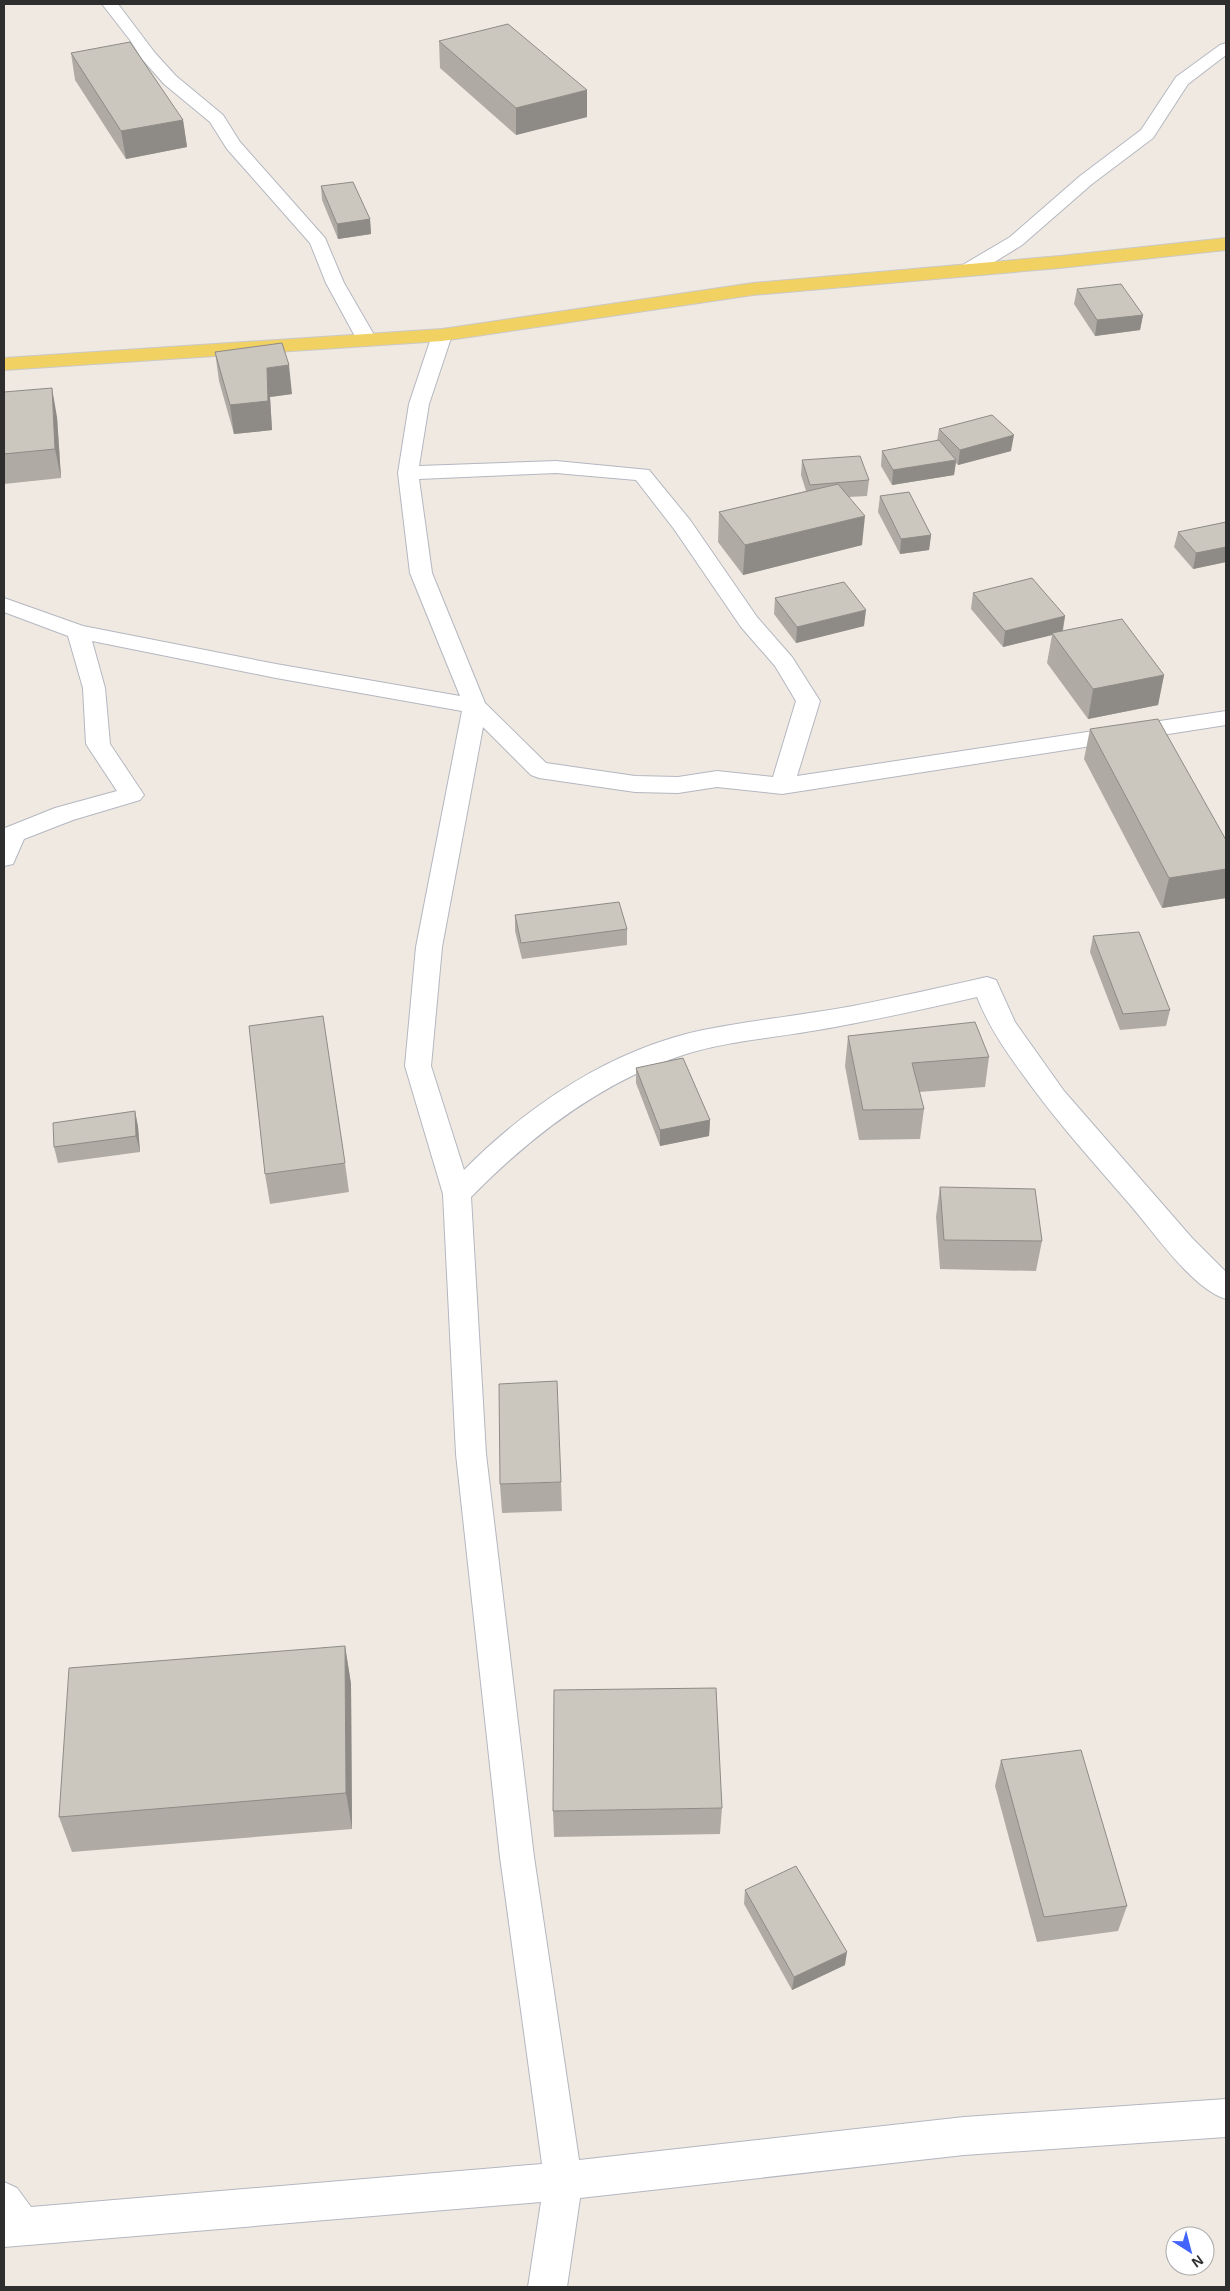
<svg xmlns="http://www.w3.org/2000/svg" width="1230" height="2291" viewBox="0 0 1230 2291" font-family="Helvetica,sans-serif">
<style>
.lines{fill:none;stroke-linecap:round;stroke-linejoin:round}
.minor-casing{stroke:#b4b7c1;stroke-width:2}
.major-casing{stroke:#c9c9c9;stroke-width:2}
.minor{fill:#fff;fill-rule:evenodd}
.major{fill:#f2d163;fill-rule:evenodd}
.wall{fill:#afaba4}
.shaded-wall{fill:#8e8b86}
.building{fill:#cbc7bf;stroke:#8e8b86}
</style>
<rect width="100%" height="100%" fill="#efe9e1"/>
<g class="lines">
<defs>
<g id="minor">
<path d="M102 4H118L155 53 176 76 223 115 240 142 325 238 344 283 377 340 374 344 367 346 360 344 357 340 326 283 310 243 227 149 210 122 164 84 142 59 130 40Z"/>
<path d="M1226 43V55L1188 84 1153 138 1092 184 1022 245 975 274 968 276 961 274 959 270 961 266 1010 237 1080 176 1141 130 1176 77 1220 45Z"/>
<path d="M442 329 449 331 452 335 429 404 419 466 556 461 649 470 690 520 757 617 792 657 820 701 797 776 1226 711V725L782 794 717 787 678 793 635 792 539 778 531 775 483 727 442 947 431 1066 464 1170C528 1105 612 1049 703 1030 753 1020 804 1015 853 1006 898 997 942 987 987 977L996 980 1015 1022 1064 1091 1192 1238 1226 1272V1299C1193 1289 1155 1234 1132 1207 1094 1163 1055 1120 1021 1072 1004 1049 988 1025 977 997 924 1009 871 1021 818 1030 773 1038 726 1041 683 1055 601 1082 531 1136 471 1197L486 1454 534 1857 579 2160 964 2117 1226 2099V2137L964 2155 580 2198 567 2287H528L541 2202 4 2247V2182L17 2188 31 2207 542 2164 500 1857 456 1454 443 1194 405 1066 416 947 462 711 276 678 92 641 105 688 110 744 144 795 140 800 73 820 24 839 13 864 4 866 5 828 55 808 117 791 86 744 83 688 68 636 4 612V598L83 626 276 664 460 696 410 573 398 473 409 404 432 335 435 331ZM556 473 636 480 674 529 741 627 775 666 796 701 773 777 717 771 678 777 635 776 546 763 485 703 432 573 419 479Z"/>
</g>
<path id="major" d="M1226 238V250L1060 268 753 295 442 341 4 370V358L442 329 753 283 1060 256Z"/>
</defs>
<!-- minor casing -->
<use href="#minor" class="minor-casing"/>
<!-- major casing -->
<use href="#major" class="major-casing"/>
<!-- minor -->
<use href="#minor" class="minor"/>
<!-- major -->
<use href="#major" class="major"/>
</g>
<!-- wall -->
<g class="wall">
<path d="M439 41 587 117 516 135 440 68Z"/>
<path d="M71 53 183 120 187 147 126 159 75 80Z"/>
<path d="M321 186 370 219 371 234 338 239 322 200Z"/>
<path d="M1077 289 1143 315 1140 330 1095 336 1074 304Z"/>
<path d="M215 352 292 394 270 397 272 430 234 434 219 381Z"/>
<path d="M4 392 57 417 61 478 4 484Z"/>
<path d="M939 429 1011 451 958 465 956 463 954 475 892 485 881 466 882 451 937 441Z"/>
<path d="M802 460 869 480 867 496 849 497 862 545 743 575 718 542 719 512 806 491 801 475Z"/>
<path d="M880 496 931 535 929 550 900 554 878 512Z"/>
<path d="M1226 522V562L1193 569 1174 547 1178 532Z"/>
<path d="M973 593 1065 616 1063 631 1164 675 1158 705 1088 719 1047 663 1052 635 1003 647 971 609Z"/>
<path d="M775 598 864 626 796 643 774 614Z"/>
<path d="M1090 729 1226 840V898L1162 908 1084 759Z"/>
<path d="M515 915 627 929V945L522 959 515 931Z"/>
<path d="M1093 936 1170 1010 1166 1026 1120 1030 1090 952Z"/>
<path d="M848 1036 989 1057 985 1087 919 1092 924 1109 920 1139 859 1140 845 1066Z"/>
<path d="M636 1068 710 1120 709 1136 660 1146 636 1083Z"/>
<path d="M135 1111 138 1127 140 1152 58 1163 54 1147Z"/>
<path d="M345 1163 349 1192 270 1204 265 1174Z"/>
<path d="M940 1187 1042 1241 1036 1271 940 1269 936 1217Z"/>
<path d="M561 1482 562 1511 502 1513 500 1484Z"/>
<path d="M345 1646 351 1684 352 1829 72 1852 59 1817Z"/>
<path d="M1001 1760 1127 1906 1118 1931 1037 1942 995 1786Z"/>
<path d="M722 1808 720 1834 554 1837 553 1811Z"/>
<path d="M745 1890 845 1965 792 1990 744 1904Z"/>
</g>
<!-- shaded-wall -->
<g class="shaded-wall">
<path d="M587 90V117L516 135V108Z"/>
<path d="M183 120 187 147 126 159 121 131Z"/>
<path d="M370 219 371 234 338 239 337 224Z"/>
<path d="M1143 315 1140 330 1095 336 1097 320Z"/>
<path d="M289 365 292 394 270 397 272 430 234 434 230 405 267 368Z"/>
<path d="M52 388 57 417 61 478 55 449Z"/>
<path d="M1014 435 1011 451 958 465 960 450Z"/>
<path d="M956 460 954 475 892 485 893 470Z"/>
<path d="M865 516 862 545 743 575 745 545Z"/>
<path d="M931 535 929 550 900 554 901 539Z"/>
<path d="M1226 547V562L1193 569 1196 553Z"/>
<path d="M866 610 864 626 796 643 797 627Z"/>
<path d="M1065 616 1062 632 1052 633V635L1003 647 1005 631Z"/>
<path d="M1164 675 1158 705 1088 719 1093 689Z"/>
<path d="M1226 869V898L1162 908 1169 878Z"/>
<path d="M135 1111 138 1127 140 1152 136 1136Z"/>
<path d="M710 1120 709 1136 660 1146V1130Z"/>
<path d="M345 1646 351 1684 352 1829 346 1793Z"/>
<path d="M847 1952 845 1965 792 1990 794 1977Z"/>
</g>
<!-- building -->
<g class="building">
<path d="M508 24 587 90 516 108 439 41Z"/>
<path d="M130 42 183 120 121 131 71 53Z"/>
<path d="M353 182 370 219 337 224 321 186Z"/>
<path d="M1121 284 1143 315 1097 320 1077 289Z"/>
<path d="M282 343 289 365 267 368 268 401 230 405 215 352Z"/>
<path d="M52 388 55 449 4 454V392Z"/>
<path d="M992 415 1014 435 960 450 939 429Z"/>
<path d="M939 440 956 460 893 470 882 451Z"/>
<path d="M860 456 869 480 810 485 802 460Z"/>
<path d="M838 484 865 516 745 545 719 512Z"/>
<path d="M909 492 931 535 901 539 880 496Z"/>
<path d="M1226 522V547L1196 553 1178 532Z"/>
<path d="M1032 578 1065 616 1005 631 973 593Z"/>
<path d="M844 582 866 610 797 627 775 598Z"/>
<path d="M1122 619 1164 675 1093 689 1052 633Z"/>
<path d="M1158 719 1226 840V869L1169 878 1090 729Z"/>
<path d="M619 902 627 929 521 943 515 915Z"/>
<path d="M1139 932 1170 1010 1123 1014 1093 936Z"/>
<path d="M323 1016 345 1163 265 1174 249 1026Z"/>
<path d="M975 1022 989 1057 912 1063 924 1109 863 1110 848 1036Z"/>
<path d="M683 1058 710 1120 660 1130 636 1068Z"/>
<path d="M135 1111 136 1136 54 1147 53 1123Z"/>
<path d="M940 1187 1035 1189 1042 1241 944 1240Z"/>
<path d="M557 1381 561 1482 500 1484 499 1384Z"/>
<path d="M345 1646 346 1793 59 1817 69 1668Z"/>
<path d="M716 1688 722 1808 553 1811 554 1690Z"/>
<path d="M1081 1750 1127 1906 1044 1917 1001 1760Z"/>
<path d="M796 1866 847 1952 794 1977 745 1890Z"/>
</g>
<!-- border -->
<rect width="1230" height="2291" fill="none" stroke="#2e2e2e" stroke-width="10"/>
<!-- north arrow -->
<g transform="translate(1190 2251) rotate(144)"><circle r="24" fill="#ffffff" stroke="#ababab"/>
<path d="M0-4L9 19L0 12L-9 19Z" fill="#4264fb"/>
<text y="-8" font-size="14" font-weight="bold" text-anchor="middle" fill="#2e2e2e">N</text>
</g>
</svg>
